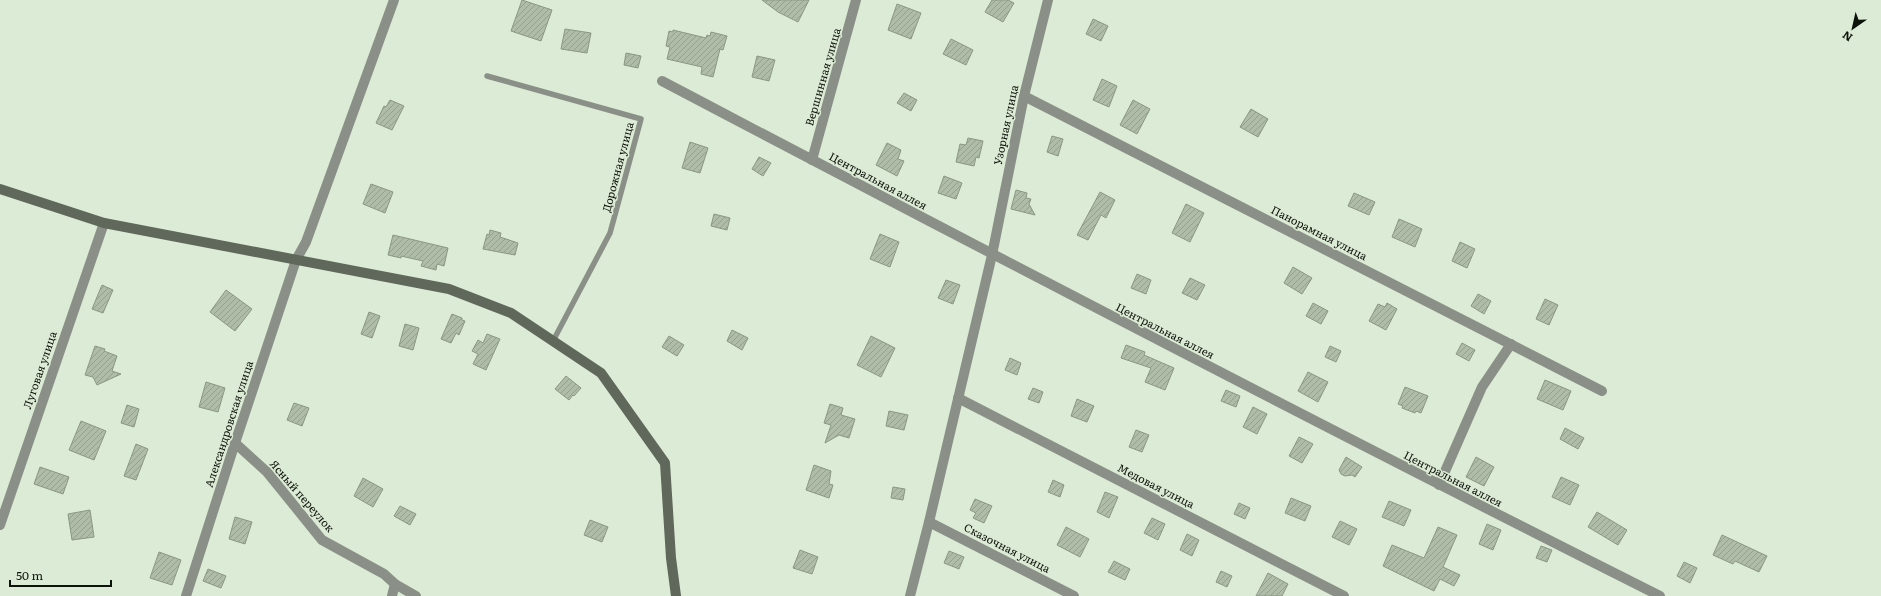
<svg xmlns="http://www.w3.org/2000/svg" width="1881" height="596" viewBox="0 0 1881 596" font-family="Literata,serif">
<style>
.building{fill:url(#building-hatch);stroke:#899783}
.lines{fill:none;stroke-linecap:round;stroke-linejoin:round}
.lane{stroke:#8a9087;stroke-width:5.5}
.street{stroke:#8a9087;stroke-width:10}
.secondary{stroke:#5f685b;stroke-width:10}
.labels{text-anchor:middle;stroke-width:3;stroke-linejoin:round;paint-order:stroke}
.street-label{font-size:11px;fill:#0d120a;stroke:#dcebd5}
</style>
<defs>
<pattern id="building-hatch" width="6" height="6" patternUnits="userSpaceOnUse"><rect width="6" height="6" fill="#afbda8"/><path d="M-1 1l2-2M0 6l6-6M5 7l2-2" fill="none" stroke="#95a18f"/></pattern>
</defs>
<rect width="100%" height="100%" fill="#dcebd5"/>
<!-- building -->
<g class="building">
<path d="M522 0 552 10 541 41 511 31Z"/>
<path d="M762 0H809L798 22 778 12Z"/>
<path d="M992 0H1008L1014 3 1003 22 985 12Z"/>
<path d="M897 4 921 13 911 39 888 30Z"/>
<path d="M1093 19 1108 26 1101 41 1086 34Z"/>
<path d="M565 29 591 33 587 53 561 49Z"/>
<path d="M673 30 706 38 707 35 710 36 711 32 727 36 723 50 720 49 713 77 701 74 702 67 667 59 670 47 666 46 669 31 673 32Z"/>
<path d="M951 39 973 50 966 65 943 54Z"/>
<path d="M626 53 641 56 638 68 624 65Z"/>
<path d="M757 56 775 60 769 81 752 77Z"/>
<path d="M1102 79 1117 86 1109 107 1093 100Z"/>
<path d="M904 93 917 100 911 111 897 103Z"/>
<path d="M390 100 404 106 392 130 376 123 384 106 386 107Z"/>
<path d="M1133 100 1150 109 1137 134 1120 125Z"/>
<path d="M1251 109 1268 119 1258 137 1240 127Z"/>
<path d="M1052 136 1063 139 1058 156 1047 152Z"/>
<path d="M968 138 983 141 979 158 976 157 974 166 956 162 960 144 966 145Z"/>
<path d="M690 142 708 148 700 173 682 168Z"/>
<path d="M887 143 901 150 898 159 904 161 897 176 876 165Z"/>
<path d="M759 157 771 163 763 176 752 169Z"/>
<path d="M944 176 962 183 956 199 938 193Z"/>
<path d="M371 184 393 192 385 213 363 204Z"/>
<path d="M1016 190 1027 193 1026 198 1031 199 1029 204 1035 215 1011 209Z"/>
<path d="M1100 192 1115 200 1106 218 1101 215 1088 240 1077 235Z"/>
<path d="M1354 193 1375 202 1369 215 1348 206Z"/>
<path d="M1186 204 1204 213 1190 242 1172 233Z"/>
<path d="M714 214 730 218 727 230 711 226Z"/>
<path d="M1399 219 1422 229 1415 247 1392 237Z"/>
<path d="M490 230 501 233 500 237 518 243 515 255 483 249 487 234 489 235Z"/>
<path d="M880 234 899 242 890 267 870 259Z"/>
<path d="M393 235 448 248 444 266 437 264 436 270 421 266 423 261 401 256V258L388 255Z"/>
<path d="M1460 242 1475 249 1467 268 1452 261Z"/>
<path d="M1293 267 1312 278 1302 294 1284 283Z"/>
<path d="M1137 274 1151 280 1146 294 1131 288Z"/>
<path d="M1190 278 1205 285 1197 300 1182 293Z"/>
<path d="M946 280 960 285 953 304 938 298Z"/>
<path d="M102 285 113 290 103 313 92 309Z"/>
<path d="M226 290 252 309 235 331 210 312Z"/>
<path d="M1478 294 1491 301 1484 314 1471 306Z"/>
<path d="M1545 299 1558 305 1549 325 1536 319Z"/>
<path d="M1313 303 1328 311 1321 324 1306 316Z"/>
<path d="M1387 303 1397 309 1386 330 1369 321 1378 304 1385 307Z"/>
<path d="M369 312 380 316 372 338 361 334Z"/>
<path d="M452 314 462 318V320L465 321 459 335 456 333 451 343 441 339Z"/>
<path d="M405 324 419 328 413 350 399 346Z"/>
<path d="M732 330 748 338 742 350 727 341Z"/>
<path d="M487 334 500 339 486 370 473 364 478 354 472 351 478 340 483 343Z"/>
<path d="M669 336 684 345 677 356 662 347Z"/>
<path d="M871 336 895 348 881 377 857 365Z"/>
<path d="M1462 343 1475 350 1469 361 1456 354Z"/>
<path d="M1126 345 1145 352 1144 355 1174 368 1165 390 1145 382 1151 368 1121 358Z"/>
<path d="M95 346 105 349 104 351 117 356 112 371 121 374 97 385 93 377 85 375Z"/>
<path d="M1330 346 1341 351 1336 362 1325 357Z"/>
<path d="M1010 358 1021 363 1017 375 1005 370Z"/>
<path d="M1308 372 1328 382 1318 402 1298 391Z"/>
<path d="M566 376 581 388 574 396 573 395 569 400 555 389Z"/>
<path d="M1545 380 1571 391 1563 410 1537 399Z"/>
<path d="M206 382 225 388 218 412 199 407Z"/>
<path d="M1405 387 1428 396 1421 413 1416 411 1415 413 1402 408 1403 406 1398 404Z"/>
<path d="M1033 388 1043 392 1039 403 1028 399Z"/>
<path d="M1226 390 1240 396 1236 407 1221 401Z"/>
<path d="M1077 399 1094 406 1087 422 1071 416Z"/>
<path d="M294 403 309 408 302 426 287 420Z"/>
<path d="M830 404 843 408 841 415 855 419 849 438 839 435 825 443 831 425 824 423Z"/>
<path d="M127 405 139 409 134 427 121 423Z"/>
<path d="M1253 407 1267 414 1257 434 1243 427Z"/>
<path d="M889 411 908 415 904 430 886 426Z"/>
<path d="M81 421 106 431 94 460 69 450Z"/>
<path d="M1565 428 1584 438 1578 449 1560 439Z"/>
<path d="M1136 430 1149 435 1142 452 1129 447Z"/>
<path d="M1299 437 1313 444 1302 463 1289 456Z"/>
<path d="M136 444 148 449 136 480 124 476Z"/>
<path d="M1346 457 1362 467 1355 477 1352 475 1345 476 1341 474 1339 470Z"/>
<path d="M1476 457 1494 467 1484 486 1466 477Z"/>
<path d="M814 465 831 471 829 484 833 485 829 498 806 490Z"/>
<path d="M40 467 69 477 63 494 34 484Z"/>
<path d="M1561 477 1579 485 1570 505 1552 497Z"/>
<path d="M363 478 383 489 373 507 354 496Z"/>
<path d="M1053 480 1064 485 1060 497 1048 492Z"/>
<path d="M893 487 905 489 903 500 891 498Z"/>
<path d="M1105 492 1118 497 1109 518 1097 512Z"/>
<path d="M1291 498 1311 506 1305 521 1285 513Z"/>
<path d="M975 499 992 506 984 523 973 518 976 513 970 510Z"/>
<path d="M1389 501 1411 510 1404 526 1382 517Z"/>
<path d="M1239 503 1250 508 1245 519 1234 514Z"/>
<path d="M400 506 416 514 410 525 394 516Z"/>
<path d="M90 510 94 537 72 540 68 514Z"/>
<path d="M1597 512 1627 530 1618 545 1588 527Z"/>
<path d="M235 517 252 522 245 544 229 539Z"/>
<path d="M1152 518 1165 524 1158 540 1144 533Z"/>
<path d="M590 520 608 527 602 542 584 535Z"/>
<path d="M1340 521 1357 529 1349 545 1332 537Z"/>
<path d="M1487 524 1501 530 1493 550 1479 544Z"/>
<path d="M1066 527 1089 539 1080 557 1057 545Z"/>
<path d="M1438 527 1457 535 1443 567 1460 575 1454 586 1440 579 1434 591 1383 566 1392 545 1424 558Z"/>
<path d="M1187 534 1199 540 1192 556 1180 550Z"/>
<path d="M1722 535 1767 556 1759 572 1735 561 1733 564 1713 555Z"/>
<path d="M1541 546 1552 550 1547 562 1536 558Z"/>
<path d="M800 550 818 557 812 574 793 568Z"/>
<path d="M949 551 964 557 959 569 944 563Z"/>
<path d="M159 552 181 560 172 585 150 578Z"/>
<path d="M1114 561 1130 569 1125 580 1108 572Z"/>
<path d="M1684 562 1697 568 1690 583 1677 576Z"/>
<path d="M208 569 226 576 221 588 203 581Z"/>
<path d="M1221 571 1232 576 1227 587 1216 582Z"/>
<path d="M1268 573 1288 584 1282 596H1256Z"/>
</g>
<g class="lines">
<!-- lane -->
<path class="lane" d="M487 76 641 119 610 233 553 341"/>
<!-- street -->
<g class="street">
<path d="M662 81C993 255 1325 428 1660 596"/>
<path d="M1024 96 1602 391"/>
<path d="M812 160 856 0"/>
<path d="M958 398 1344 596"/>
<path d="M235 443 267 472 322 540 384 574 395 584 416 596"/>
<path d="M1439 485 1482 387 1511 344"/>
<path d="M929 522 1074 596"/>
<path d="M0 525 104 223"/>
<path d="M186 596 235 443 296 260 306 242 394 0"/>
<path d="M392 596 395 584"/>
<path d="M910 596 929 522 992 255 1024 96 1048 0"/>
</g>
<!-- secondary -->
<path class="secondary" d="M0 189 104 223 449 289 511 313 601 373 665 463 671 558 676 596"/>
</g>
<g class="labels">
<!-- street labels -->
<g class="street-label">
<text transform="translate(823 77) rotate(-74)" y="4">Вершинная улица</text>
<text transform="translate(1006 125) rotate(-78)" y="4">Узорная улица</text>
<text transform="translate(618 167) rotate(-75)" y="4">Дорожная улица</text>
<text transform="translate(878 181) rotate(28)" y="4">Центральная аллея</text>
<text transform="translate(1319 233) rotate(27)" y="4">Панорамная улица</text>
<text transform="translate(1165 331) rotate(27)" y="4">Центральная аллея</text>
<text transform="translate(40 370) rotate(-71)" y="4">Луговая улица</text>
<text transform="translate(229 424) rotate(-72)" y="4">Александровская улица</text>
<text transform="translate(1453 479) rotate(27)" y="4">Центральная аллея</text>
<text transform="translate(1156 486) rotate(27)" y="4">Медовая улица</text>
<text transform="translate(302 496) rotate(49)" y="4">Ясный переулок</text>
<text transform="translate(1007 548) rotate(27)" y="4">Сказочная улица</text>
</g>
</g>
<!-- north arrow -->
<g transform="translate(1853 28) rotate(214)" stroke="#dcebd5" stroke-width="3" paint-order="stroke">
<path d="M0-3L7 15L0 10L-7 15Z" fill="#0d120a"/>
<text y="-6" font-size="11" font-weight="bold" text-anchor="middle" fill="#0d120a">N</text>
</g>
<!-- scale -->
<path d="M10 580v6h101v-6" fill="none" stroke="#0d120a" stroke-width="2"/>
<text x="16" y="580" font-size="12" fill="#0d120a" stroke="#dcebd5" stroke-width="3" paint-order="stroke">50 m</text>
</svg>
